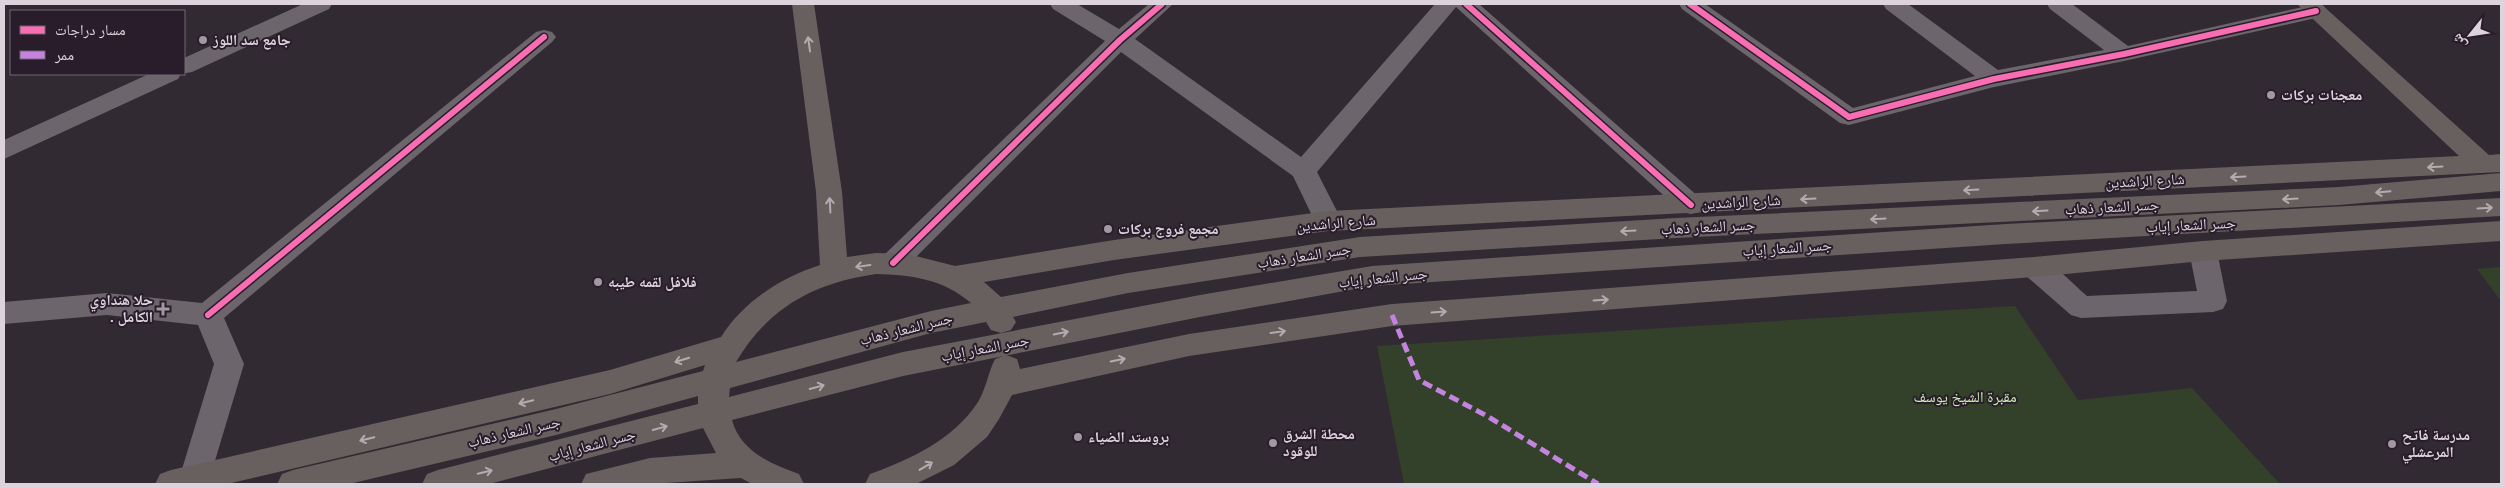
<svg xmlns="http://www.w3.org/2000/svg" width="2505" height="488" viewBox="0 0 2505 488" font-family="Roboto,'Noto Naskh Arabic',sans-serif">
<style>
.green{fill:#33412a}
.lines{fill:none;stroke-linecap:round;stroke-linejoin:round}
.minor{fill:#6c666c;fill-rule:evenodd}
.major{fill:#67605f;fill-rule:evenodd}
.quiet{stroke:#c483df;stroke-width:5;stroke-dasharray:10 5;stroke-linecap:butt}
.cycleway-casing{stroke:#2a1d2b;stroke-width:9}
.cycleway{stroke:#f96db3;stroke-width:6}
.oneway{stroke:#b4abb1}
.poi-dot{fill:#a198a1;stroke:#2a1d2b;stroke-width:2}
.labels{text-anchor:middle;stroke-width:4;stroke-linejoin:round;paint-order:stroke}
.poi-label{font-size:15px;font-weight:bold;fill:#ddd3dd;stroke:#2a1d2b;text-anchor:start}
.street-label{font-size:15px;fill:#ddd3dd;stroke:#2a1d2b}
.park-label{font-size:15px;fill:#c9f3b2;stroke:#2a1d2b}
</style>
<rect width="100%" height="100%" fill="#312a32"/>
<!-- green -->
<g class="green">
<path d="M2501 267V301L2477 269Z"/>
<path d="M2015 306 2078 400 2192 388 2280 484H1404L1377 346Z"/>
</g>
<g class="lines">
<!-- minor -->
<g class="minor">
<path d="M303 4H332L329 9 192 72 181 74 178 79 4 159V140L149 74H184V58Z"/>
<path d="M1050 4H1077L1119 29 1149 4H1173L1135 39 1301 157 1435 4H1479L1700 198 1704 205 1700 212 1691 214 1682 212 1456 7 1317 172 1342 221 1338 228 1328 231 1318 228 1293 176 1121 52 903 270 893 273 883 270 879 263 883 256 1105 41 1053 9Z"/>
<path d="M1679 4H1705L1853 108 1975 76 1886 9 1883 4H1908L1998 70 2104 50 2050 9 2047 4H2072L2128 46 2316 4 2324 6 2327 11 2324 16 2316 18 2124 61 1994 87 1849 125 1840 123 1682 9Z"/>
<path d="M544 30 552 32 556 37 552 42 224 318 244 364 208 484H182L179 479 214 364 198 325 107 315 4 324V302L107 293 202 303 536 32Z"/>
<path d="M2203 241 2213 244 2217 251 2227 301 2223 309 2213 312 2081 318 2071 315 2024 274 2020 267 2024 260C2048 253 2070 282 2087 296L2197 291 2189 251 2193 244Z"/>
</g>
<!-- major -->
<g class="major">
<path d="M792 4H814L842 192 847 257 876 253 908 254 955 266 1114 240 1328 211 2459 156 2297 4H2321L2489 155 2501 154V172L1328 231 1114 260 984 282 1001 297 1128 273 1360 237 1676 218 2339 187 2501 173V191L2339 205 1676 238 1360 257 1128 293 1013 317 1016 322 1011 330 1001 333 991 330 986 322 931 333 730 388 729 397 903 352 1200 295 1372 266 2006 224 2501 198V216L2006 244 1372 286 1200 317 903 376 732 420C740 451 772 465 799 474L804 484H752L741 478 651 484H581L586 474 650 458 716 453 703 428 489 484H422L427 474 438 470 698 404V396L556 435 349 484H277L282 474 293 470 556 409 703 371 705 365 610 394 227 484H155L160 474 171 470 610 370 721 337C743 302 780 278 820 265L816 192ZM876 274C912 275 943 279 971 303L931 311 736 362C769 307 814 283 876 274Z"/>
<path d="M2501 221V241L2203 261 2034 277 1392 326 1189 356 1012 395 999 419 987 437 954 465 916 484H865L870 474C911 459 953 440 978 402 986 389 988 373 995 359L1006 355 1017 359 1020 369 1189 334 1392 304 2034 257 2203 241Z"/>
</g>
<!-- quiet -->
<path class="quiet" d="M1392 315 1419 380 1487 416 1598 484"/>
<defs>
<g id="cycleway">
<path d="M1466 4 1691 205"/>
<path d="M1690 4 1849 117 1994 79 2124 54 2316 11"/>
<path d="M893 263 1120 40 1162 4"/>
<path d="M208 315 544 37"/>
</g>
</defs>
<!-- cycleway casing -->
<use href="#cycleway" class="cycleway-casing"/>
<!-- cycleway -->
<use href="#cycleway" class="cycleway"/>
</g>
<!-- one-way arrows -->
<defs><path id="oneway-shaft" d="M-6 0H5M1.5-3L5.5 0L1.5 3" fill="none" stroke-width="1.6" stroke-linecap="round" stroke-linejoin="round" transform="scale(1.25)"/></defs>
<g class="oneway">
<use href="#oneway-shaft" transform="translate(809 44) rotate(-98)"/>
<use href="#oneway-shaft" transform="translate(2435 167) rotate(177)"/>
<use href="#oneway-shaft" transform="translate(2238 177) rotate(177)"/>
<use href="#oneway-shaft" transform="translate(1971 190) rotate(177)"/>
<use href="#oneway-shaft" transform="translate(2383 192) rotate(175)"/>
<use href="#oneway-shaft" transform="translate(1808 199) rotate(177)"/>
<use href="#oneway-shaft" transform="translate(2290 199) rotate(177)"/>
<use href="#oneway-shaft" transform="translate(830 205) rotate(-93)"/>
<use href="#oneway-shaft" transform="translate(2485 208) rotate(-3)"/>
<use href="#oneway-shaft" transform="translate(2040 211) rotate(177)"/>
<use href="#oneway-shaft" transform="translate(1878 219) rotate(177)"/>
<use href="#oneway-shaft" transform="translate(1628 231) rotate(177)"/>
<use href="#oneway-shaft" transform="translate(863 266) rotate(172)"/>
<use href="#oneway-shaft" transform="translate(1601 300) rotate(-4)"/>
<use href="#oneway-shaft" transform="translate(1439 312) rotate(-4)"/>
<use href="#oneway-shaft" transform="translate(1278 332) rotate(-8)"/>
<use href="#oneway-shaft" transform="translate(1061 333) rotate(-11)"/>
<use href="#oneway-shaft" transform="translate(682 360) rotate(163)"/>
<use href="#oneway-shaft" transform="translate(1118 360) rotate(-12)"/>
<use href="#oneway-shaft" transform="translate(817 387) rotate(-15)"/>
<use href="#oneway-shaft" transform="translate(526 402) rotate(167)"/>
<use href="#oneway-shaft" transform="translate(660 428) rotate(-15)"/>
<use href="#oneway-shaft" transform="translate(367 439) rotate(167)"/>
<use href="#oneway-shaft" transform="translate(926 466) rotate(-31)"/>
<use href="#oneway-shaft" transform="translate(485 472) rotate(-14)"/>
</g>
<!-- markers -->
<g class="poi-dot">
<circle cx="203" cy="40" r="5"/>
<circle cx="2271" cy="95" r="5"/>
<circle cx="1108" cy="229" r="5"/>
<circle cx="598" cy="282" r="5"/>
<path d="M160.5 301.5h5v5h5v5h-5v5h-5v-5h-5v-5h5z"/>
<circle cx="1078" cy="437" r="5"/>
<circle cx="1273" cy="443" r="5"/>
<circle cx="2392" cy="444" r="5"/>
</g>
<g class="labels">
<!-- poi labels -->
<g class="poi-label">
<text x="213" y="45">جامع سد اللوز</text>
<text x="2281" y="100">معجنات بركات</text>
<text x="1118" y="234">مجمع فروج بركات</text>
<text x="608" y="287">فلافل لقمه طيبه</text>
<text x="153" y="305" text-anchor="end">حلا هنداوي<tspan x="153" dy="17">. الكامل</tspan></text>
<text x="1283" y="439">محطة الشرق<tspan x="1283" dy="17">للوقود</tspan></text>
<text x="2402" y="440">مدرسة فاتح<tspan x="2402" dy="17">المرعشلي</tspan></text>
<text x="1088" y="442">بروستد الضياء</text>
</g>
<!-- street labels -->
<g class="street-label">
<text transform="translate(2145 181) rotate(-3)" y="5">شارع الراشدين</text>
<text transform="translate(1741 202) rotate(-3)" y="5">شارع الراشدين</text>
<text transform="translate(2112 207) rotate(-3)" y="5">جسر الشعار ذهاب</text>
<text transform="translate(1336 223) rotate(-5)" y="5">شارع الراشدين</text>
<text transform="translate(2191 225) rotate(-3)" y="5">جسر الشعار إياب</text>
<text transform="translate(1708 227) rotate(-3)" y="5">جسر الشعار ذهاب</text>
<text transform="translate(1787 248) rotate(-4)" y="5">جسر الشعار إياب</text>
<text transform="translate(1304 256) rotate(-9)" y="5">جسر الشعار ذهاب</text>
<text transform="translate(1383 278) rotate(-6)" y="5">جسر الشعار إياب</text>
<text transform="translate(906 329) rotate(-14)" y="5">جسر الشعار ذهاب</text>
<text transform="translate(985 348) rotate(-11)" y="5">جسر الشعار إياب</text>
<text transform="translate(514 432) rotate(-13)" y="5">جسر الشعار ذهاب</text>
<text transform="translate(592 445) rotate(-15)" y="5">جسر الشعار إياب</text>
</g>
<!-- park labels -->
<g class="park-label">
<text x="1965" y="402">مقبرة الشيخ يوسف</text>
</g>
</g>
<!-- border -->
<rect width="2505" height="488" fill="none" stroke="#ddd3dd" stroke-width="10"/>
<!-- legend -->
<rect x="10" y="10" width="175" height="65" fill="#2a1d2b" stroke="#726672"/>
<rect x="20" y="26" width="25" height="8" fill="#f96db3" stroke="#726672"/>
<text x="55" y="35" font-size="15" fill="#ddd3dd">مسار دراجات</text>
<rect x="20" y="51" width="25" height="8" fill="#c483df" stroke="#726672"/>
<text x="55" y="60" font-size="15" fill="#ddd3dd">ممر</text>
<!-- north arrow -->
<g transform="translate(2470 35) rotate(240)" stroke="#2a1d2b" stroke-width="4" paint-order="stroke">
<path d="M0-4L9 19L0 12L-9 19Z" fill="#ddd3dd"/>
<text y="-8" font-size="14" font-weight="bold" text-anchor="middle" fill="#ddd3dd">ش</text>
</g>
</svg>
